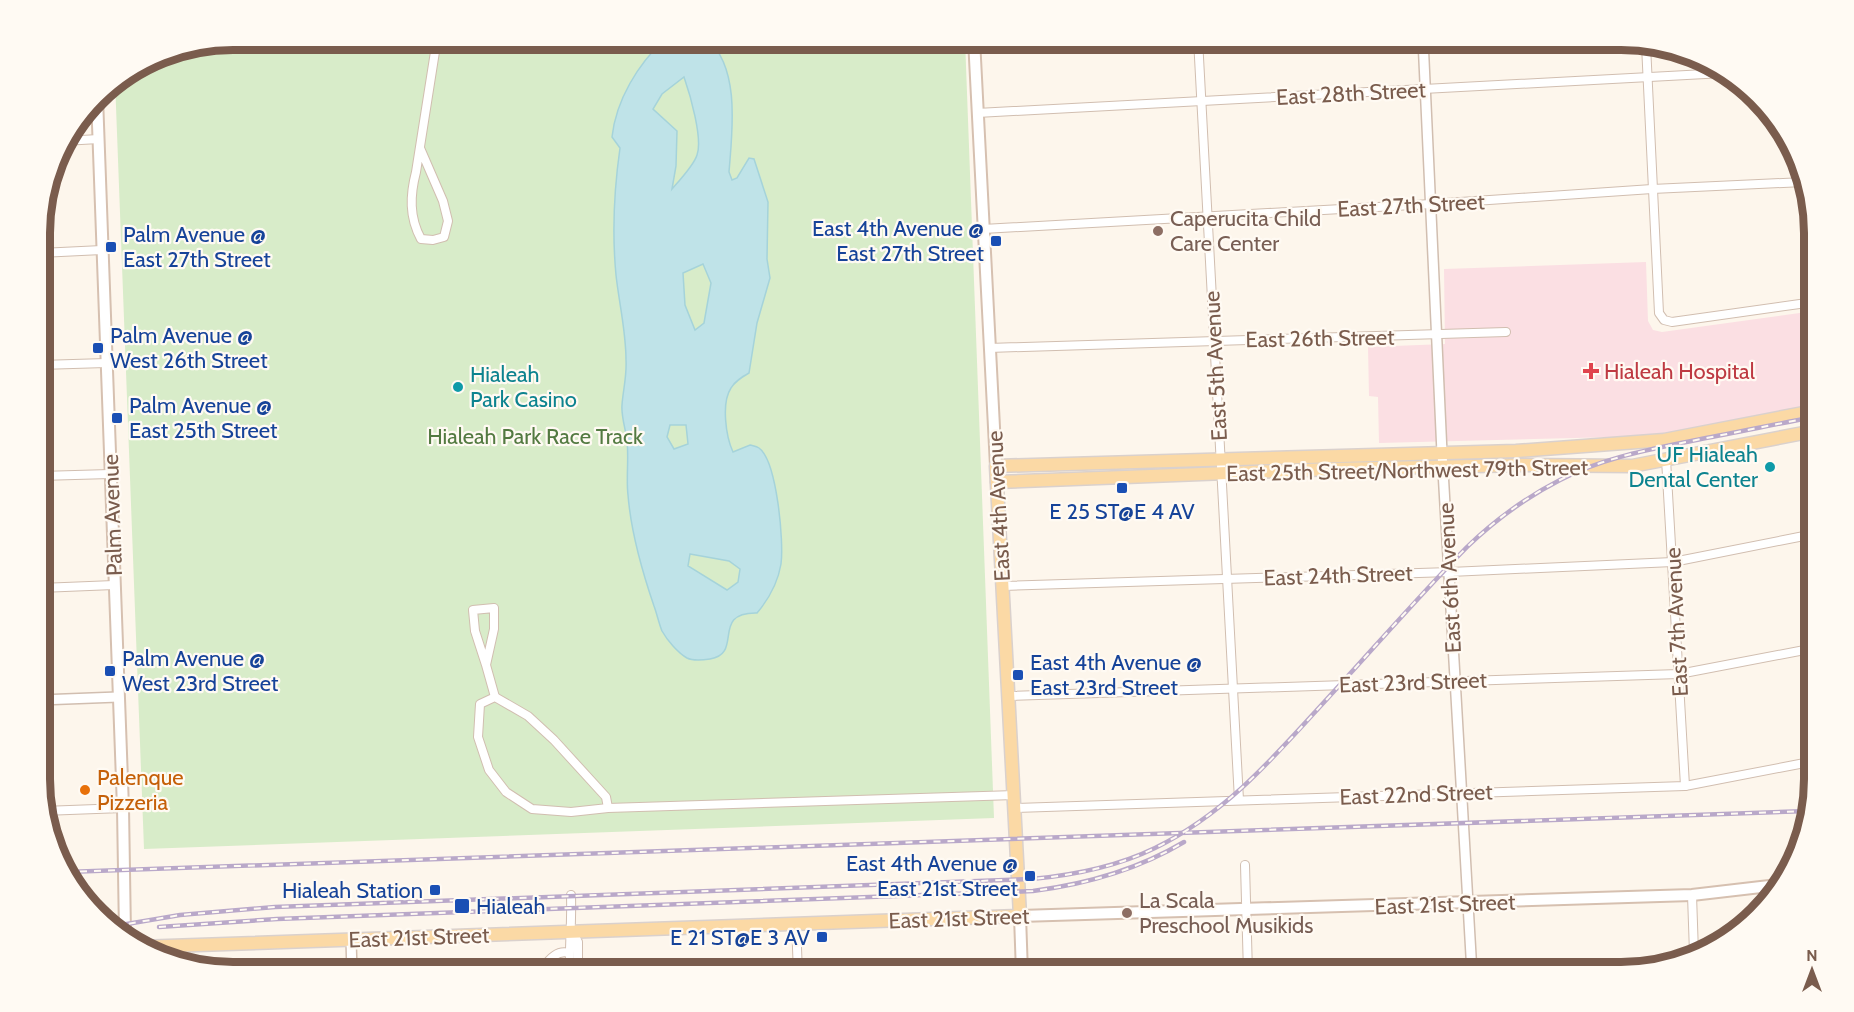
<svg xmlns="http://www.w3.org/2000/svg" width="1854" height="1012" viewBox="0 0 1854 1012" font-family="Cabin,sans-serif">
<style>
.medical{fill:#fbdfe3}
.green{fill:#d8ecc9}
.water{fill:#bfe3e8;stroke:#a5d3da;stroke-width:1.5;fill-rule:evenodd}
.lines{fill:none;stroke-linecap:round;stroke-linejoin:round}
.minor-casing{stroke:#d1beb0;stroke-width:10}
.tertiary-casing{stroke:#d1beb0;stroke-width:12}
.secondary-casing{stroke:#d6c0b0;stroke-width:14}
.primary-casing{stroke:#dad1cd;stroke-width:15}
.minor{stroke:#fff;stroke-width:8}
.tertiary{stroke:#fff;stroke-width:9}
.secondary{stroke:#fff;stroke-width:10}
.primary{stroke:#fbd9a5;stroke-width:12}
.rail-casing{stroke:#b9a8c9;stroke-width:4.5}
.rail{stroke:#fffaf3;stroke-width:2;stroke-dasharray:7;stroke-linecap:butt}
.education-dot{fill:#8d6e63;stroke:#fffaf3;stroke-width:2}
.transit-dot{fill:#1a4fb4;stroke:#fffaf3;stroke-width:2}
.health-dot{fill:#e0444e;stroke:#fffaf3;stroke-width:2}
.culture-dot{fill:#0f9aa8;stroke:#fffaf3;stroke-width:2}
.food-dot{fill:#e8710a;stroke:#fffaf3;stroke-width:2}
.labels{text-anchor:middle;stroke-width:4.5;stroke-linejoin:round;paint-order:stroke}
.street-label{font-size:22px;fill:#7a5c4d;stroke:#fffaf3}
.education-label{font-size:22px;fill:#785e54;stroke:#fffaf3;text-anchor:start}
.transit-label{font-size:22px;fill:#164399;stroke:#fffaf3;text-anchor:start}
.health-label{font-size:22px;fill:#be3a42;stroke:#fffaf3;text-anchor:start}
.culture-label{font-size:22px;fill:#0d838f;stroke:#fffaf3;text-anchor:start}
.park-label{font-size:22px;fill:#537a41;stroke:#fffaf3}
.food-label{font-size:22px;fill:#c56008;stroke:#fffaf3;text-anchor:start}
.rim{fill:none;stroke:#7a5c4d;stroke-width:8}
</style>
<rect width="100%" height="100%" fill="#fdf6ec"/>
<!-- medical -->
<path class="medical" d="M1646 262 1648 321 1653 330 1662 332 1814 311V405L1656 436 1379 443 1378 397 1369 396 1368 347 1445 344 1444 269Z"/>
<!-- green -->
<path class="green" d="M232 39H965L994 818 144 849 115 80 159 54Z"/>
<!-- water -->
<path class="water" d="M665 39H707C741 68 732 133 729 172L732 180 737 178 749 158 754 159 768 202 767 259 770 278 757 323 749 373C742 377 735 381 731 388 721 403 726 437 733 452L750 445C753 446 756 446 759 448 777 461 784 542 781 564 778 582 768 600 757 613 710 612 744 654 710 659 703 660 693 661 687 658 678 653 667 640 662 631 659 624 657 614 654 606 642 571 631 533 628 495 626 478 629 459 627 441 626 430 621 417 622 405 623 390 627 376 626 360 626 331 619 303 616 275 612 233 614 190 620 148L612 137C616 100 638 64 665 39ZM684 77C690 94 703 139 697 155 694 165 679 181 672 189L676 166 677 131 653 109 662 94ZM703 264 711 283 704 323 695 330 685 305 683 273ZM670 425H686L688 444 674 449 667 437ZM690 554 729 561 740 569 738 582 727 590 688 566Z"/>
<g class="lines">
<defs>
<g id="minor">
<path d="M1198 39 1239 800"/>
<path d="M1646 45 1659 313 1664 320 1672 322 1814 302"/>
<path d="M977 113 1724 73"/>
<path d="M63 141 99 139"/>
<path d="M420 148 443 201 448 221 444 237 433 240 421 239C409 217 410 195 416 172L437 39"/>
<path d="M983 229 1431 204 1652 189 1804 182"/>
<path d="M40 253 102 250"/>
<path d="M989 348 1506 332"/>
<path d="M40 365 106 363"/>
<path d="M1666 459 1685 786"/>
<path d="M40 476 110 474"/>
<path d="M1003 586 1450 572 1673 562 1814 534"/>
<path d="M40 588 114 585"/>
<path d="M486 665 475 631 473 610 494 608V629L486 665 495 697"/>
<path d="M1009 696 1679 674 1815 648"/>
<path d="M608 808 606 797 554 740 528 716 495 697 480 704 478 737 489 770 506 792 532 809 571 812 608 808 1015 795"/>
<path d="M1015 808 1685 786 1815 761"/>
<path d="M43 811 123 808"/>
<path d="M1245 865 1248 973"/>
<path d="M1692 895 1694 953"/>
<path d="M796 923 798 973"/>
<path d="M572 931 578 942V973"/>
<path d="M538 973C547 963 555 949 569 953"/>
<path d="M570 973C569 947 572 922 571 895"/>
</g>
<g id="tertiary">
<path d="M1423 39 1442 453 1472 973"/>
<path d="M40 700 118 697"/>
<path d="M351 939 352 973"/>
</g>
<g id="secondary">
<path d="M974 39 996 466"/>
<path d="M97 97 123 808 125 934"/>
<path d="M1022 973 1020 916 1692 895 1778 885"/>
</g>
<g id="primary">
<path d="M997 482 1332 469 1523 465 1632 466 1814 431"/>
<path d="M139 947 1020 916 996 466 1516 451 1664 440 1814 411"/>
</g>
</defs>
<!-- minor casing -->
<use href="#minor" class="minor-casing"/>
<!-- tertiary casing -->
<use href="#tertiary" class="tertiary-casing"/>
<!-- secondary casing -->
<use href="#secondary" class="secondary-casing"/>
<!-- primary casing -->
<use href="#primary" class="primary-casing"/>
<!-- minor -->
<use href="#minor" class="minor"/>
<!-- tertiary -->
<use href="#tertiary" class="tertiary"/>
<!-- secondary -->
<use href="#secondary" class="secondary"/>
<!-- primary -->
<use href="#primary" class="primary"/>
<defs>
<g id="rail">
<path d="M66 872 1808 811"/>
<path d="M115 926 180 915 275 907 1032 879C1075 875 1116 867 1155 848 1222 815 1267 765 1316 711 1367 656 1415 600 1467 547 1495 520 1525 498 1560 480 1604 457 1653 449 1701 439 1739 432 1776 424 1814 417"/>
<path d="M159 927 277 919 1033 891C1087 884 1137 870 1184 842"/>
</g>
</defs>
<!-- rail casing -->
<use href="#rail" class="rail-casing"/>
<!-- rail -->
<use href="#rail" class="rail"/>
</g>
<!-- markers -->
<g class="education-dot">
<circle cx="1158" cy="231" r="6"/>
<circle cx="1127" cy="913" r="6"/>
</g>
<g class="transit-dot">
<rect x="990" y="235" width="12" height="12" rx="3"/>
<rect x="105" y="241" width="12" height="12" rx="3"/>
<rect x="92" y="342" width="12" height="12" rx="3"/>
<rect x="111" y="412" width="12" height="12" rx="3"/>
<rect x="1116" y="482" width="12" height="12" rx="3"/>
<rect x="104" y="665" width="12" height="12" rx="3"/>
<rect x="1012" y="669" width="12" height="12" rx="3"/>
<rect x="1024" y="870" width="12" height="12" rx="3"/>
<rect x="429" y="884" width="12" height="12" rx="3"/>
<rect x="454" y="898" width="16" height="16" rx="3"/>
<rect x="816" y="931" width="12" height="12" rx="3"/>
</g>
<path class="health-dot" d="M1588 362h6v6h6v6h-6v6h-6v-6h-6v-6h6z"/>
<g class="culture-dot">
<circle cx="458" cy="387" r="6"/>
<circle cx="1770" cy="467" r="6"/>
</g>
<circle class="food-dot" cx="85" cy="790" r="6"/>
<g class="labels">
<!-- street labels -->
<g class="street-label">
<text transform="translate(1351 93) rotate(-3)" y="8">East 28th Street</text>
<text transform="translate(1411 205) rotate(-3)" y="8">East 27th Street</text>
<text transform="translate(1320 338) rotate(-1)" y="8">East 26th Street</text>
<text transform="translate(1215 366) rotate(-93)" y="8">East 5th Avenue</text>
<text transform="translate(1407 470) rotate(-1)" y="8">East 25th Street/Northwest 79th Street</text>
<text transform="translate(998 506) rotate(-93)" y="8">East 4th Avenue</text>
<text transform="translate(112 515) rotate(-92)" y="8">Palm Avenue</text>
<text transform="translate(1338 575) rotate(-2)" y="8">East 24th Street</text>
<text transform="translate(1449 578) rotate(-93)" y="8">East 6th Avenue</text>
<text transform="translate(1676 622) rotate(-93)" y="8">East 7th Avenue</text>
<text transform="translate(1413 682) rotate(-2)" y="8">East 23rd Street</text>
<text transform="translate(1416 794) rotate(-2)" y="8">East 22nd Street</text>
<text transform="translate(1445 904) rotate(-2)" y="8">East 21st Street</text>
<text transform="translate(959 918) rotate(-2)" y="8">East 21st Street</text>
<text transform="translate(419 937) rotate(-2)" y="8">East 21st Street</text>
</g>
<!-- education labels -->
<g class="education-label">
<text x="1170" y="226">Caperucita Child<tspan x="1170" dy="25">Care Center</tspan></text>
<text x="1139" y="908">La Scala<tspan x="1139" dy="25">Preschool Musikids</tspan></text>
</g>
<!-- transit labels -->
<g class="transit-label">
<text x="984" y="236" text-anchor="end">East 4th Avenue @<tspan x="984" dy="25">East 27th Street</tspan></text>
<text x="123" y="242">Palm Avenue @<tspan x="123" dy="25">East 27th Street</tspan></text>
<text x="110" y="343">Palm Avenue @<tspan x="110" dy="25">West 26th Street</tspan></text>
<text x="129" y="413">Palm Avenue @<tspan x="129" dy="25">East 25th Street</tspan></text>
<text x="1122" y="519" text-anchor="middle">E 25 ST@E 4 AV</text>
<text x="122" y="666">Palm Avenue @<tspan x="122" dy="25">West 23rd Street</tspan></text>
<text x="1030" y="670">East 4th Avenue @<tspan x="1030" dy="25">East 23rd Street</tspan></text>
<text x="1018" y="871" text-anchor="end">East 4th Avenue @<tspan x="1018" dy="25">East 21st Street</tspan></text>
<text x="423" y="898" text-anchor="end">Hialeah Station</text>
<text x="476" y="914">Hialeah</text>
<text x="810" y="945" text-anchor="end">E 21 ST@E 3 AV</text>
</g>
<!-- health labels -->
<g class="health-label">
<text x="1604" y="379">Hialeah Hospital</text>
</g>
<!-- culture labels -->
<g class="culture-label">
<text x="470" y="382">Hialeah<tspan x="470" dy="25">Park Casino</tspan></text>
<text x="1758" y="462" text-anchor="end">UF Hialeah<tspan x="1758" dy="25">Dental Center</tspan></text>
</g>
<!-- park labels -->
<g class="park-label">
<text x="535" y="444">Hialeah Park Race Track</text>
</g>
<!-- food labels -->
<g class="food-label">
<text x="97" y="785">Palenque<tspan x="97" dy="25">Pizzeria</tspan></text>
</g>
</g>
<!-- crop -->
<path d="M0 0H1854V1012H0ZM233 50H1621A183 183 0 0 1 1804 233V779A183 183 0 0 1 1621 962H233A183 183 0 0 1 50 779V233A183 183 0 0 1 233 50Z" fill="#fffaf3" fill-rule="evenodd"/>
<path class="rim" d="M233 50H1621A183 183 0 0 1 1804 233V779A183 183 0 0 1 1621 962H233A183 183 0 0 1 50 779V233A183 183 0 0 1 233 50Z"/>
<!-- north arrow -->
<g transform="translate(1812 970)" stroke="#fffaf3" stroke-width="4.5" paint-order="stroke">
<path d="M0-4.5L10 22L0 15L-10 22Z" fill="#7a5c4d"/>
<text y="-9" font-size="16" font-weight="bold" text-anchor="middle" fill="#7a5c4d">N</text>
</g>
</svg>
